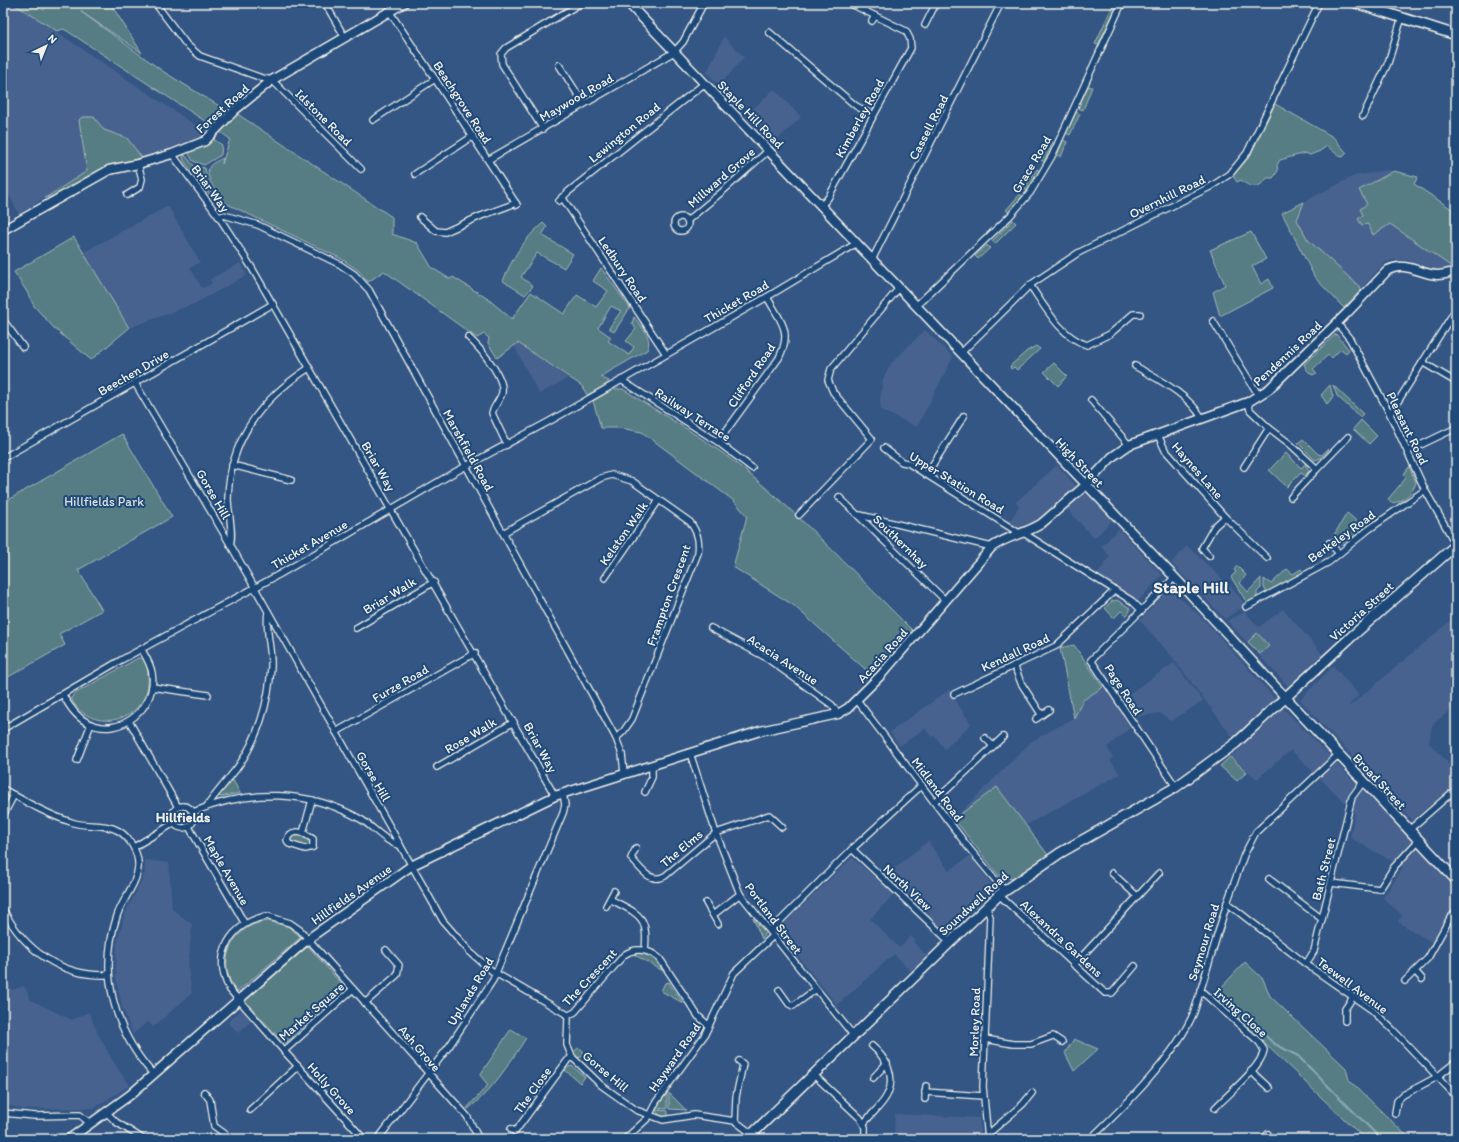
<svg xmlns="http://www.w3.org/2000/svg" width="1459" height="1142" viewBox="0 0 1459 1142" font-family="Itim,sans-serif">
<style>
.built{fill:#47628f}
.green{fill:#567d83;stroke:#a5b7b6}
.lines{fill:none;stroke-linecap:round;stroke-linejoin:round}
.stream{stroke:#88a8b9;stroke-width:2}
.street-casing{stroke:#f4f1e8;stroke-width:8}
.secondary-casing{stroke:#f4f1e8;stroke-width:11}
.primary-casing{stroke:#f4f1e8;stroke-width:12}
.street{stroke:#1f4a7a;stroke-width:5.5}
.secondary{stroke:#1f4a7a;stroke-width:8}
.primary{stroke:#1f4a7a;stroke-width:9}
.labels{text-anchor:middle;stroke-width:4;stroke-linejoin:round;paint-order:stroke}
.street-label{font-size:13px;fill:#f4f1e8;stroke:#1f4a7a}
.park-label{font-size:13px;fill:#dce0d9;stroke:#1f4a7a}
.neighbourhood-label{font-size:14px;font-weight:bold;fill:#f4f1e8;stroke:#1f4a7a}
.district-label{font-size:17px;font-weight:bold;fill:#f4f1e8;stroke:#1f4a7a}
</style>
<rect width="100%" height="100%" fill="#345685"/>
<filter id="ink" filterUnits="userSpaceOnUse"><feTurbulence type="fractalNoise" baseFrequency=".025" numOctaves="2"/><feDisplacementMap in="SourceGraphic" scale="8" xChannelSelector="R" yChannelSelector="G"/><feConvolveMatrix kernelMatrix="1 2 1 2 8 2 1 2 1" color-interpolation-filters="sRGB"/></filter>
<g filter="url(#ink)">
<!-- built -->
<g class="built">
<path d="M3 3H12L33 16 207 133 200 141 142 158 129 140 104 130 94 117H82L79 120 87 171 19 214 3 184Z"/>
<path d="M724 37 744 57 719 86 707 72Z"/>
<path d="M774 89 801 117 773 144 746 116Z"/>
<path d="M1387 170 1418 177 1414 184 1456 212V266L1439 270 1406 260H1391L1384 263 1344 308 1315 278 1282 213 1354 176Z"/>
<path d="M168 206 200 262 190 268 202 288 212 284 210 279 240 263 247 275 196 303 129 328 91 360 54 328 34 306 27 292 14 272 74 237 84 252Z"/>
<path d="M925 330 953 357 917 427 881 410 880 401 883 379 890 365Z"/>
<path d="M518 343 568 378 539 394 514 346Z"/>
<path d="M1057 465 1077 487 1039 522 1030 527 1017 528 1009 523 1019 506 1016 502Z"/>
<path d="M1085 491 1112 521 1094 538 1066 508Z"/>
<path d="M1119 529 1162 575 1138 601 1097 575 1110 556 1101 547Z"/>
<path d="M1187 546 1231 587 1246 605 1225 619 1171 563Z"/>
<path d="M1170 588 1207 623 1279 703 1235 740 1173 658 1140 620Z"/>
<path d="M1283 609 1323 655 1288 686 1227 621 1245 612 1259 627Z"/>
<path d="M1456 616V706L1432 725 1429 743 1456 771V785L1412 820 1300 700 1333 666 1359 695 1349 705 1350 706Z"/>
<path d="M1174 663 1203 701 1171 721 1160 713 1136 717 1123 698Z"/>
<path d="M1103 687 1115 703 1130 728 1107 747 1113 758 1110 760 1120 774 1026 825 1048 855 1012 879 999 876 954 819 1032 741 1074 718 1083 700Z"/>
<path d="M949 690 971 724 945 749 935 736 931 737 925 728 900 746 890 732Z"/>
<path d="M1283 708 1369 797 1414 841 1456 889V909L1448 917 1433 943 1398 922 1402 915 1383 898 1403 867 1350 838 1355 812 1291 750 1257 779 1230 757Z"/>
<path d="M928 841 949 871 970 856 996 890 946 935 927 916 942 901 929 913 887 874Z"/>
<path d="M852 858 894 894 870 919 899 948 911 936 915 940 913 942 927 956 911 971 894 954 837 1005 777 930Z"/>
<path d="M145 860 169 863 172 909 192 924 188 969 192 993 153 1027 148 1021 133 1034 122 1007 116 977V961L117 944 124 917 145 873Z"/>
<path d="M3 976 12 990 24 986 31 1000 72 1020 89 1012 98 1034 117 1068 130 1085 94 1108 22 1109 3 1104Z"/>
<path d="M241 1010 251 1021 238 1033 228 1022Z"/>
<path d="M895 1114 979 1118 982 1139H894Z"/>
</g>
<!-- green -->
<g class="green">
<path d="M12 3H34L44 10 48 3H110L142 53 80 11 164 72 229 112 214 127 64 29 57 31Z"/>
<path d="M1112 7 1115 10 1098 45 1095 44Z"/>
<path d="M1088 86 1092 87 1083 110 1078 108Z"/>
<path d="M1275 104 1333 137 1347 153 1343 157 1339 156 1327 146 1320 151 1310 155 1305 153 1280 160 1277 165 1278 171 1273 178H1267C1259 189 1251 189 1241 180L1237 182 1233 176 1250 156Z"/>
<path d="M1076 112 1080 114 1070 135 1066 133Z"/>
<path d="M236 113 392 217V234L417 243 432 268 450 279 453 277 488 299 512 319 531 292 564 314 577 295 596 307 608 291 593 281 601 268 630 308 614 332 609 328 621 311 611 306 598 328 611 337 608 341 629 355 634 347 626 341 636 329 632 323 634 317C642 328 653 337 647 350L600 377 609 381 607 384 587 395 582 386 518 343 497 358 488 343 489 338 484 334 477 338 384 271 368 282 359 271 342 259 221 201C218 194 203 175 210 166 212 163 219 160 223 158L222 164 230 139 219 131Z"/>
<path d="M94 117 104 130 127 138 142 158 116 164 59 195 45 198 87 171 79 120 82 117Z"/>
<path d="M213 139 222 145 221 155 204 165 193 161 189 154 190 152Z"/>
<path d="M1063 140 1067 142 1061 157 1057 155Z"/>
<path d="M1050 141 1053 142 1044 162 1041 160Z"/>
<path d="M185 155 194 166 205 168 209 187 218 200 210 195 184 161 183 156Z"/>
<path d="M1037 169 1040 171 1027 191 1024 189Z"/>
<path d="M1394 171 1418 177 1414 184 1456 212V266L1452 267 1390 224 1373 235 1368 224 1362 225 1358 219 1363 215 1360 209 1367 204 1359 190Z"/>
<path d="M1020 194 1023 197 1009 213 1006 210Z"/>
<path d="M1304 202 1297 220 1308 240 1362 289 1344 308 1315 278 1282 213Z"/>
<path d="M1013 220 1016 223 995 244 992 241Z"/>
<path d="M543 223 547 227 542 235 573 254 564 268 537 253 521 277 533 286 525 295 503 281C512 258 524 239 543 223Z"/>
<path d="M1251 232 1266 259 1252 266 1261 284 1269 279 1273 288 1220 316 1213 292 1225 285 1210 250Z"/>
<path d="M74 237 129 328 91 360 54 328 34 306 27 292 14 272Z"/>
<path d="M987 245 990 248 978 259 975 256Z"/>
<path d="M1336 334 1349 350 1346 353 1341 349 1332 358 1328 355 1313 369 1317 373 1312 375 1306 369 1304 364Z"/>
<path d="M1036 346 1040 349 1017 370 1014 367 1011 369 1010 366 1027 351Z"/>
<path d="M1054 363 1067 376 1058 386 1044 372Z"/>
<path d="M1330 385 1333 397 1327 404 1321 395Z"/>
<path d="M1333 385 1363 414 1360 417 1337 396Z"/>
<path d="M614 389H623C664 416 709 440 747 472 806 520 859 578 913 631L873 676 793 605 733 567 747 516 734 501 642 432 620 428H601L593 401Z"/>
<path d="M1361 420 1377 436 1369 444 1353 429Z"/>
<path d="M122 434 172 517 78 570 102 610 59 634 65 645 3 680V503Z"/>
<path d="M1303 439 1318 454 1322 455 1328 449 1329 450 1321 458 1315 460 1298 443Z"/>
<path d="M1286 453 1301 468 1305 464 1309 470 1306 476 1301 473 1287 487 1269 470Z"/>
<path d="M1409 467 1416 482C1414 492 1403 503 1391 503L1388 499 1406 478 1403 475Z"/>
<path d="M1347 513 1365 528C1356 534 1345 546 1334 544L1331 540Z"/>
<path d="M1237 566 1246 575 1240 583 1248 592 1261 578V588L1257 592V598L1247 603 1231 577 1236 572 1234 570Z"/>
<path d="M1287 569 1293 574 1301 569 1304 572 1270 592 1266 591 1264 588V579L1271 584Z"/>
<path d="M1117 600 1130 608V611L1126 616 1121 611 1114 618 1105 608 1112 601Z"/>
<path d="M1257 633 1269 646 1260 654 1248 642Z"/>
<path d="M1074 645 1103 687 1083 700 1074 718 1060 648Z"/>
<path d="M138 658H142C147 662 147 669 148 675 152 710 113 732 85 714 79 710 74 705 71 698L74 694Z"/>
<path d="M1230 757 1247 772 1237 781 1220 766Z"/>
<path d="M233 780 240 793 220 797 219 795Z"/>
<path d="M997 787 1048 855 1012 879 999 876 954 819Z"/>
<circle cx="183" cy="817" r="7"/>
<path d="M303 835 311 840V845L305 847 291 842 290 840 293 836Z"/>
<path d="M753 918 765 932 762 939Z"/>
<path d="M268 921 289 927 301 937 237 992C214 963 232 925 268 921Z"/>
<path d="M308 946 343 986V990L287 1042H283L245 1001Z"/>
<path d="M641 953 653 957 663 971 633 954Z"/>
<path d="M1245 962 1263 979 1270 996 1346 1068 1349 1080 1410 1139H1365L1218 999V991Z"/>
<path d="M669 982 670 984 683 1003 661 991 665 983Z"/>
<path d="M511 1029 526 1038C509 1064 493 1090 468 1109L467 1108 488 1085 480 1075Z"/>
<path d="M1074 1039 1098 1049 1074 1071 1065 1053Z"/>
<circle cx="579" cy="1053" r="4.5"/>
<path d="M572 1066 585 1077 580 1083 565 1070 569 1067Z"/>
<path d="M667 1093V1109L656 1108Z"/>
<path d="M669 1093 686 1110H687L669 1109Z"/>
<path d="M656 1110 668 1111V1117L660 1116Z"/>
</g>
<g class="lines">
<!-- stream -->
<path class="stream" d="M1224 995 1273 1043 1298 1056 1381 1139"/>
<defs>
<g id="street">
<path d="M155 3 186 44 200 56 262 78 272 80 361 169"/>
<path d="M325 3 344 36"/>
<path d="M389 11 435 79 517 205"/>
<path d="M872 21 875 16"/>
<path d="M925 25 936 3"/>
<path d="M769 32 856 106 873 115"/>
<path d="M559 65 584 104"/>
<path d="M1363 116 1388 63 1402 17"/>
<path d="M373 120 435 79"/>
<path d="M543 129 502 64 501 54 506 48 581 3"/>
<path d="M172 154 219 217 252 268 555 796"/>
<path d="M488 160 674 52 683 42 704 3"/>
<path d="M415 174 473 136"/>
<path d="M127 195 140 187 142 179 138 164"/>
<path d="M562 197 666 354"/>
<path d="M559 201 568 192 705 83"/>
<path d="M821 206 828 198 911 48 910 39 906 31 849 3"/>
<path d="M219 217 224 215 258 225 339 264 354 274 369 290 616 738 622 754 624 773"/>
<path d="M420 217 436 231 445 232 481 216 516 203"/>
<circle cx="681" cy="224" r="7"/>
<path d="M687 221 723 191 769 150"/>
<path d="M872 260 1001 3"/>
<path d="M1030 285C1045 307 1061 337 1087 345L1110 334 1133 314H1140"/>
<path d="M916 306 1010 216 1030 193 1052 156 1122 3"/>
<path d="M3 320 23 347"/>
<path d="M1213 321 1259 396"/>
<path d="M1449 321 1456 325"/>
<path d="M1337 323 1350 339 1390 414 1425 490 1456 545"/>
<path d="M468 337C480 348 505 377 502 393 500 400 494 406 492 413L507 445"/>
<path d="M961 353 1030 285 1078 253 1210 187 1230 174 1247 153 1319 3"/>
<path d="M1422 362 1456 382"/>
<path d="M1135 366C1159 380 1188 394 1202 418"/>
<path d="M621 380 718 442 752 468"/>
<path d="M135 383 230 544 443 921 470 952 492 971 566 1014 568 1018 567 1045 572 1057 601 1085 636 1110 663 1120 694 1115 735 1121 752 1134"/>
<path d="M1091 400 1129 445"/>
<path d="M1390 414 1456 309"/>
<path d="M1269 428 1290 444 1317 469 1348 437"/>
<path d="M1158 435 1165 450 1225 517 1214 527 1202 548 1209 556"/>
<path d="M718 442 779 358C793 330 780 321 767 297"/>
<path d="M884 448 902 462 908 463 1019 533"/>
<path d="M1408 451 1456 428"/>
<path d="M3 458 273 304"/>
<path d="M232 465 291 480"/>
<path d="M1244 467 1269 428 1250 410 1248 402"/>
<path d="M926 475 964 416"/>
<path d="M839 497 946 601"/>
<path d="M1291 497 1317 469"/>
<path d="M799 515 872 439 833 392 828 380 831 369 899 288"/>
<path d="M860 515 992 547"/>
<path d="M1225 517 1267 558"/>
<path d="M1022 532 1132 601 1142 611"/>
<path d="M503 533 601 478 612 475 632 481 690 522C697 532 700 540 698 553L632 719 623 732 616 738"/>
<path d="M1329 543 1339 553"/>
<path d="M230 544C234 536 228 510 228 499 229 440 261 399 309 368"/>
<path d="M605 578 659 500"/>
<path d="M1174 578 1091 660 1176 787"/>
<path d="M1246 607 1329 562 1368 530 1425 490"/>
<path d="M356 628 434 582"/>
<path d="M711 628 765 657 832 705 838 714"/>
<path d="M1014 665 1021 683 1041 714"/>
<path d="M152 687 208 695"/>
<path d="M954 694 1056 646 1115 590"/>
<path d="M63 695C69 706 76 717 88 723 120 739 158 707 152 673 151 665 146 657 142 650"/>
<path d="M857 700 968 847 1004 890"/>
<path d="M1036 719 1049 710"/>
<path d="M129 721 178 807"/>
<path d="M3 729 121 660 280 574 455 472 550 421 767 297 857 243"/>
<path d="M336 732 475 653"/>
<path d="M985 738 993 746"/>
<path d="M690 753 716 833 740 894 853 1035"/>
<path d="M77 760 91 724"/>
<path d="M437 767 514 722"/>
<path d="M3 789C26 802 48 815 74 823 88 827 106 823 119 831 130 838 139 853 138 867 137 884 122 900 117 916 98 973 114 1030 153 1074"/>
<path d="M645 792 652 777V765"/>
<path d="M934 802 1003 737"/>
<circle cx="183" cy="817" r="11"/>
<path d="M207 806C216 793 227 781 237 768 258 739 269 702 271 667 272 649 265 631 268 612"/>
<path d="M193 812C249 789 309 789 362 820 372 826 389 845 400 845"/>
<path d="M3 816 14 795"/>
<path d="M189 827 245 924"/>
<path d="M1409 830 1456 789"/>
<path d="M297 832 303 833 313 839V847L305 849 289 844 287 840C289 834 291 833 297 832Z"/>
<path d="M303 833 312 800"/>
<path d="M134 847 174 823"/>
<path d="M636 848 631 858C641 869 650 884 665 876L716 833 769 815 782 827"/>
<path d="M852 849 949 941"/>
<path d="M1112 873 1137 896"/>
<path d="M1269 879 1322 919"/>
<path d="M1331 883 1380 889 1394 867 1419 840"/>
<path d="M999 895 1105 993H1112L1135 966"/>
<path d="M610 899C638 914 649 915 645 950"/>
<path d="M706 903 718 924"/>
<path d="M1227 903 1306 964 1372 1010 1392 1029 1456 1096"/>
<path d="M606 906 614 891"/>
<path d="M986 906 990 917 983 1087 988 1139"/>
<path d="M3 909C24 950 61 977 109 975"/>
<path d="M713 915 740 894"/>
<path d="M267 916 290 923 300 930 353 989 284 1051 230 990C211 956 230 923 267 916Z"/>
<path d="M770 931 852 849 922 785"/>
<path d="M1306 964 1314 951 1352 797 1363 782"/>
<path d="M1074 965 1159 873"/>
<path d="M1415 971 1422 979"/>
<path d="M1405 981 1428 958 1450 918 1456 912"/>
<path d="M353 989 467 1116 479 1139"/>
<path d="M779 990 789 1004 793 1006 815 990"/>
<path d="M1200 990 1259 1042 1264 1050C1261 1068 1228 1094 1215 1108"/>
<path d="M365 1003 397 975 399 965 386 950"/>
<path d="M567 1016 575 1012 624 955C636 946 650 950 660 959L698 1016 709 1026"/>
<path d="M1345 1021V1009L1353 997"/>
<path d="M985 1039 1013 1044H1031L1053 1036 1062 1042"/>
<path d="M284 1051 364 1139"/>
<path d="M1251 1071 1269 1088"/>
<path d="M814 1075 860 1118 865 1127V1139"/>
<path d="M873 1078 887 1063"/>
<path d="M204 1092 210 1100 214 1126 232 1139"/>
<path d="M925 1092 983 1096"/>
<path d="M925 1099 926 1086"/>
<path d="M250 1110 298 1066"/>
<path d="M3 1113 35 1116 80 1115 91 1124"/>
<path d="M107 1113 116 1122 143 1139"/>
<path d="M1395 1113 1397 1101 1403 1095 1437 1077 1456 1062"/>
<path d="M735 1121 736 1097 743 1064 739 1061"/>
<path d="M864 1123C871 1114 884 1104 888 1093 896 1075 885 1057 872 1046"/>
<path d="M511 1129 515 1132 567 1061 572 1057"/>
<path d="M987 1135 1023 1104 1032 1093"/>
<path d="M378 1139 450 1045 493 980 563 813 565 805 563 793"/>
<path d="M625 1139 648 1118 656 1102 704 1036 734 973 773 936"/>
<path d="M1090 1139C1125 1106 1176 1056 1194 1012L1227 903 1244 855 1256 832 1338 755"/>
<path d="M1263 1139 1268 1134"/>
</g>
<g id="secondary">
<path d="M628 3 1180 583 1286 698"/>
<path d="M3 230 109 170 138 164 172 154 205 141 235 110 272 80 404 3"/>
<path d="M69 1139 130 1095 308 939 411 866 555 796 760 731 838 714 848 708 881 675 992 547C1007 536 1025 534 1041 524L1086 485 1112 457 1129 445 1248 402 1269 389 1347 313 1388 270C1407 261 1419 274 1437 275 1443 275 1450 273 1456 271"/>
</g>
<g id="primary">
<path d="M1356 3 1456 35"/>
<path d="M1286 698 1456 880"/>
<path d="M747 1139 999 895 1060 853 1176 787 1236 743 1351 637 1456 545"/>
</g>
</defs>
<!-- street casing -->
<use href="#street" class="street-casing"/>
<!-- secondary casing -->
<use href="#secondary" class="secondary-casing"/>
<!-- primary casing -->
<use href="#primary" class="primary-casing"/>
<!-- street -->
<use href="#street" class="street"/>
<!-- secondary -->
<use href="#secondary" class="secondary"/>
<!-- primary -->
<use href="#primary" class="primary"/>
</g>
</g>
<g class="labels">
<!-- street labels -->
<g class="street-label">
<text transform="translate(576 97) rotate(-30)" y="5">Maywood Road</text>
<text transform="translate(463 102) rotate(57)" y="5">Beachgrove Road</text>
<text transform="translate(222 108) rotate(-42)" y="5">Forest Road</text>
<text transform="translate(751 114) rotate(46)" y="5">Staple Hill Road</text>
<text transform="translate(324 117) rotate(45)" y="5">Idstone Road</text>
<text transform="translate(859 118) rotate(-61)" y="5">Kimberley Road</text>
<text transform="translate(928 127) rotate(-63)" y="5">Cassell Road</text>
<text transform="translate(624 132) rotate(-39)" y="5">Lewington Road</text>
<text transform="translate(1031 164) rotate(-59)" y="5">Grace Road</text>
<text transform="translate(721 177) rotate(-41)" y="5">Millward Grove</text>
<text transform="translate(211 188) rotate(54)" y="5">Briar Way</text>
<text transform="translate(1167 196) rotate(-26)" y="5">Overnhill Road</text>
<text transform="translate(623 269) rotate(56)" y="5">Ledbury Road</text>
<text transform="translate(736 301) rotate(-30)" y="5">Thicket Road</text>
<text transform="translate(1287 353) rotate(-43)" y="5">Pendennis Road</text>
<text transform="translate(133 372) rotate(-30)" y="5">Beechen Drive</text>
<text transform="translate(751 375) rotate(-56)" y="5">Clifford Road</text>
<text transform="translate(693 414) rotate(33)" y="5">Railway Terrace</text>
<text transform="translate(1408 428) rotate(64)" y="5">Pleasant Road</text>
<text transform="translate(469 450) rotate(61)" y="5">Marshfield Road</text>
<text transform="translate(1080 462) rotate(46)" y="5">High Street</text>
<text transform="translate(379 466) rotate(60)" y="5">Briar Way</text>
<text transform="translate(1198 470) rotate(49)" y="5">Haynes Lane</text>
<text transform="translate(957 482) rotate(31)" y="5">Upper Station Road</text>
<text transform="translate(214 494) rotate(60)" y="5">Gorse Hill</text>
<text transform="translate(623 533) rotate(-55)" y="5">Kelston Walk</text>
<text transform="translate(1341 536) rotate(-36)" y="5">Berkeley Road</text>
<text transform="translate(901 541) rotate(44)" y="5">Southernhay</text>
<text transform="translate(309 544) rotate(-30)" y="5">Thicket Avenue</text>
<text transform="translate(389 595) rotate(-31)" y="5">Briar Walk</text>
<text transform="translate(668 595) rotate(-70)" y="5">Frampton Crescent</text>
<text transform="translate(1361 611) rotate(-42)" y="5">Victoria Street</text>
<text transform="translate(1015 652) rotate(-25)" y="5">Kendall Road</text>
<text transform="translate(882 655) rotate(-48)" y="5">Acacia Road</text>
<text transform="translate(783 659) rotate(33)" y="5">Acacia Avenue</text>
<text transform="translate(400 683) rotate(-30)" y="5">Furze Road</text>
<text transform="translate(1124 689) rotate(57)" y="5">Page Road</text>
<text transform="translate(470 735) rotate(-31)" y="5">Rose Walk</text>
<text transform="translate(541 747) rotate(61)" y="5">Briar Way</text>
<text transform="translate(374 776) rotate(60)" y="5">Gorse Hill</text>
<text transform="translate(1380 781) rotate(47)" y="5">Broad Street</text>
<text transform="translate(938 789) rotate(53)" y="5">Midland Road</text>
<text transform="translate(681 848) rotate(-40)" y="5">The Elms</text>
<text transform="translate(1323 869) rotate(-76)" y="5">Bath Street</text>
<text transform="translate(227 870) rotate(60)" y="5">Maple Avenue</text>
<text transform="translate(908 887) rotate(43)" y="5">North View</text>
<text transform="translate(351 894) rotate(-35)" y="5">Hillfields Avenue</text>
<text transform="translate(973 903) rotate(-42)" y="5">Soundwell Road</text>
<text transform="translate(774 918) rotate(53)" y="5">Portland Street</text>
<text transform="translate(1062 938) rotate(43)" y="5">Alexandra Gardens</text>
<text transform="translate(1203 942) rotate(-73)" y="5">Seymour Road</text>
<text transform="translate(589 977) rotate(-47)" y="5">The Crescent</text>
<text transform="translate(1353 985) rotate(37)" y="5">Teewell Avenue</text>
<text transform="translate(470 991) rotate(-59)" y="5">Uplands Road</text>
<text transform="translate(311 1011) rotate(-41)" y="5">Market Square</text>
<text transform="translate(1241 1012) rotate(42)" y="5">Irving Close</text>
<text transform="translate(974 1022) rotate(-88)" y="5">Morley Road</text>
<text transform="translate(420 1048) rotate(49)" y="5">Ash Grove</text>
<text transform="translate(674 1057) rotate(-55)" y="5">Hayward Road</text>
<text transform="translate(606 1071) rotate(40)" y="5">Gorse Hill</text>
<text transform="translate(332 1088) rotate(48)" y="5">Holly Grove</text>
<text transform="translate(532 1090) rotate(-54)" y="5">The Close</text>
</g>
<!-- park labels -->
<g class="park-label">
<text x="104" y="506">Hillfields Park</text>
</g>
<!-- neighbourhood labels -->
<g class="neighbourhood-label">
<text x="183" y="822">Hillfields</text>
</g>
<!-- district labels -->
<g class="district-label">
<text x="1191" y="593">Staple Hill</text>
</g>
</g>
<!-- margin -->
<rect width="1459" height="1142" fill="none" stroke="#1f4a7a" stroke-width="16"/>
<rect x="8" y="8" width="1443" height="1126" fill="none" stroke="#f4f1e8" stroke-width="1.5" filter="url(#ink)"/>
<!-- north arrow -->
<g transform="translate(46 46) rotate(43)" stroke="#1f4a7a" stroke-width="3" paint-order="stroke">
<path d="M0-3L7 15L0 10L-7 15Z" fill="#f4f1e8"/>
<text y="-6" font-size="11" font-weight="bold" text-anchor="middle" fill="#f4f1e8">N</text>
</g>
</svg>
